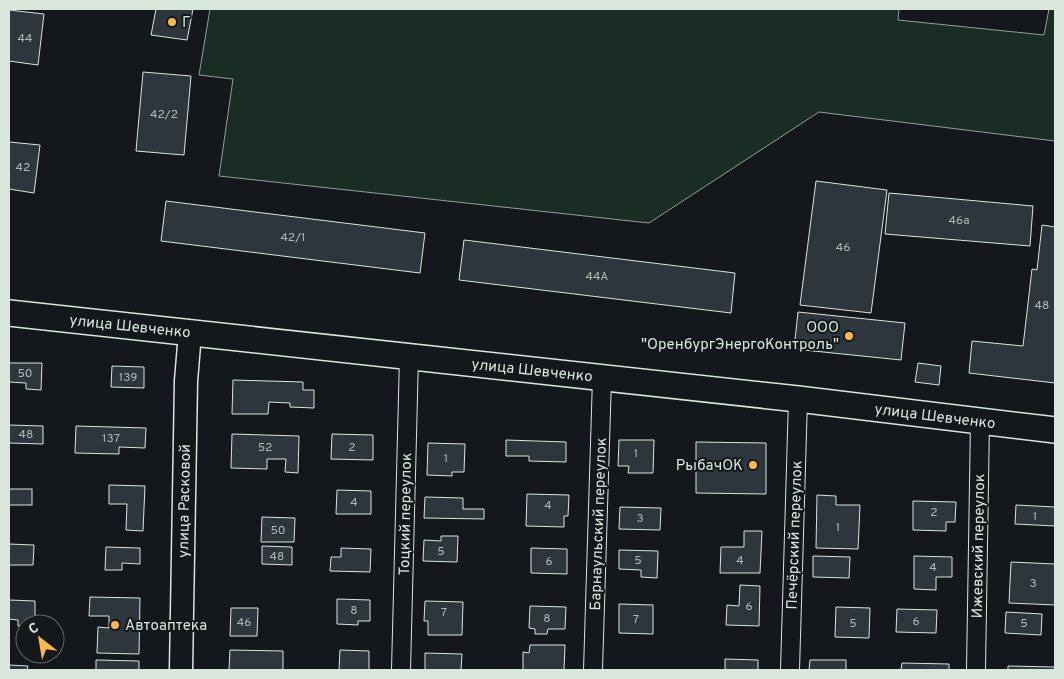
<svg xmlns="http://www.w3.org/2000/svg" width="1064" height="679" viewBox="0 0 1064 679" font-family="Overpass,sans-serif">
<style>
.green{fill:#1a2d24;stroke:#939e99}
.building{fill:#2c363c;stroke:#d8e6dc}
.lines{fill:none;stroke-linecap:round;stroke-linejoin:round}
.minor-casing{stroke:#d8e6dc;stroke-width:20}
.tertiary-casing{stroke:#d8e6dc;stroke-width:25}
.secondary-casing{stroke:#d8e6dc;stroke-width:28}
.minor{stroke:#14181c;stroke-width:18}
.tertiary{stroke:#14181c;stroke-width:22}
.secondary{stroke:#14181c;stroke-width:25}
.poi-dot{fill:#ffb74d;stroke:#14181c;stroke-width:2}
.labels{text-anchor:middle;stroke-width:4;stroke-linejoin:round;paint-order:stroke}
.number-label{font-size:12px;fill:#adbab4}
.poi-label{font-size:15px;fill:#d8e6dc;stroke:#14181c;text-anchor:start}
.street-label{font-size:15px;fill:#d8e6dc;stroke:#14181c}
</style>
<rect width="100%" height="100%" fill="#14181c"/>
<!-- green -->
<path class="green" d="M210 9H899L898 20 1044 35 1049 9H1055V141L819 112 649 223 219 176 233 79 199 75Z"/>
<!-- building -->
<g class="building">
<path d="M156 9H193L187 40 151 35Z"/>
<path d="M9 10 44 14 38 65 9 61Z"/>
<path d="M143 72 191 76 184 155 136 151Z"/>
<path d="M9 142 40 145 34 193 9 189Z"/>
<path d="M816 181 887 190 871 313 800 305Z"/>
<path d="M889 193 1033 206 1030 246 885 234Z"/>
<path d="M166 201 425 233 420 273 161 241Z"/>
<path d="M1042 225 1055 227V383L969 373 972 341 1023 346 1032 269 1037 270Z"/>
<path d="M464 240 735 273 731 313 459 280Z"/>
<path d="M798 312 905 323 901 360 794 349Z"/>
<path d="M9 363H42L41 390 26 389V383L9 382Z"/>
<path d="M918 363 941 366 939 385 915 382Z"/>
<path d="M112 366 144 367V388L111 387Z"/>
<path d="M233 380 303 382V390H314V408L290 407V403L269 402 268 414H232Z"/>
<path d="M9 425 43 426V444L9 443Z"/>
<path d="M76 426 146 428 145 448 119 447V454L75 453Z"/>
<path d="M232 434 299 436 298 473 285 472 286 459H267V469L231 468Z"/>
<path d="M332 434 373 435V460L331 459Z"/>
<path d="M506 440 566 442V462L529 461V456H506Z"/>
<path d="M619 440H654L653 473H628L629 466H618Z"/>
<path d="M696 442 766 443V494L696 493Z"/>
<path d="M428 443 465 444 464 472H452V476L427 475Z"/>
<path d="M109 485 145 486 143 531 126 530 127 504H109Z"/>
<rect x="9" y="489" width="23" height="16"/>
<path d="M337 490 371 491V514H336Z"/>
<path d="M527 494 569 495 568 516H564V527L526 526Z"/>
<path d="M817 495 836 496V505H860L858 549 816 548Z"/>
<path d="M425 497 463 498V509H484V519L424 518Z"/>
<path d="M913 501 956 502 955 522H946V531L913 530Z"/>
<path d="M1016 505 1055 507V526L1015 524Z"/>
<path d="M620 507 661 508 660 530 619 529Z"/>
<path d="M262 517 295 518 294 542H261Z"/>
<path d="M744 531H762L760 573H720L721 547H744Z"/>
<path d="M441 536H458L457 562 423 561 424 540 441 541Z"/>
<path d="M9 544 34 545 33 565H9Z"/>
<path d="M262 546 292 547V565L262 564Z"/>
<path d="M106 547 140 548V564L122 563V570H105Z"/>
<path d="M341 548 371 549 370 572 330 571 331 557H341Z"/>
<path d="M531 548 567 549V574L531 573Z"/>
<path d="M619 550 658 551 657 578 641 577V570L619 569Z"/>
<path d="M813 556 850 557 849 578 813 577Z"/>
<path d="M914 556 952 557V577H936V590L914 589Z"/>
<path d="M1011 562 1055 564V605L1009 603Z"/>
<path d="M740 585 760 586 759 626 726 625 727 605 739 606Z"/>
<path d="M90 597 140 598 139 654 97 653 98 627 109 628V616H89Z"/>
<path d="M337 599 370 600V621H358V625L337 624Z"/>
<path d="M9 600 35 601V624L18 626V620L9 619Z"/>
<path d="M425 601 463 602 462 635H428V621H424Z"/>
<path d="M619 604 653 605V634L619 633Z"/>
<path d="M530 606 566 607 565 629H548L547 634H535V629L529 628Z"/>
<path d="M836 607 870 608 869 638 835 637Z"/>
<path d="M231 608H258L257 636H230Z"/>
<path d="M897 609 937 610 936 633 896 632Z"/>
<path d="M1006 612 1042 614 1041 635 1005 633Z"/>
<path d="M530 645H565L564 670H523V652L529 653Z"/>
<path d="M230 650 283 651V670H229Z"/>
<path d="M340 650 369 651V670H339Z"/>
<path d="M425 653 462 654 461 670H425Z"/>
<path d="M725 659 758 660V670H725Z"/>
<path d="M96 660 139 661V670H96Z"/>
<path d="M810 660H846V670H809Z"/>
<path d="M902 663 949 664V670H901Z"/>
<path d="M9 665 28 666 27 670H9Z"/>
<path d="M1008 666 1055 667V670H1008Z"/>
</g>
<g class="lines">
<defs>
<g id="minor">
<path d="M401 670 409 357"/>
<path d="M593 670 602 378"/>
<path d="M790 670 798 399"/>
<path d="M976 670 980 421"/>
</g>
<path id="tertiary" d="M181 670 186 381 190 333"/>
<path id="secondary" d="M9 313 798 399 1055 430"/>
</defs>
<!-- minor casing -->
<use href="#minor" class="minor-casing"/>
<!-- tertiary casing -->
<use href="#tertiary" class="tertiary-casing"/>
<!-- secondary casing -->
<use href="#secondary" class="secondary-casing"/>
<!-- minor -->
<use href="#minor" class="minor"/>
<!-- tertiary -->
<use href="#tertiary" class="tertiary"/>
<!-- secondary -->
<use href="#secondary" class="secondary"/>
</g>
<!-- markers -->
<g class="poi-dot">
<circle cx="172" cy="22" r="5"/>
<circle cx="849" cy="336" r="5"/>
<circle cx="753" cy="465" r="5"/>
<circle cx="115" cy="625" r="5"/>
</g>
<g class="labels">
<!-- number labels -->
<g class="number-label">
<text x="25" y="42">44</text>
<text x="164" y="118">42/2</text>
<text x="23" y="171">42</text>
<text x="959" y="224">46а</text>
<text x="293" y="241">42/1</text>
<text x="843" y="251">46</text>
<text x="597" y="280">44А</text>
<text x="1042" y="309">48</text>
<text x="25" y="377">50</text>
<text x="128" y="381">139</text>
<text x="26" y="438">48</text>
<text x="111" y="442">137</text>
<text x="265" y="451">52</text>
<text x="352" y="451">2</text>
<text x="636" y="457">1</text>
<text x="446" y="462">1</text>
<text x="354" y="506">4</text>
<text x="548" y="509">4</text>
<text x="934" y="516">2</text>
<text x="1035" y="520">1</text>
<text x="640" y="522">3</text>
<text x="838" y="531">1</text>
<text x="278" y="534">50</text>
<text x="441" y="555">5</text>
<text x="277" y="560">48</text>
<text x="638" y="564">5</text>
<text x="740" y="564">4</text>
<text x="549" y="565">6</text>
<text x="933" y="571">4</text>
<text x="1033" y="587">3</text>
<text x="749" y="610">6</text>
<text x="354" y="614">8</text>
<text x="444" y="616">7</text>
<text x="547" y="622">8</text>
<text x="636" y="623">7</text>
<text x="916" y="625">6</text>
<text x="244" y="626">46</text>
<text x="853" y="627">5</text>
<text x="1024" y="627">5</text>
</g>
<!-- poi labels -->
<g class="poi-label">
<text x="182" y="27">Г</text>
<text x="839" y="332" text-anchor="end">ООО<tspan x="839" dy="17">"ОренбургЭнергоКонтроль"</tspan></text>
<text x="743" y="470" text-anchor="end">РыбачОК</text>
<text x="125" y="630">Автоаптека</text>
</g>
<!-- street labels -->
<g class="street-label">
<text transform="translate(130 326) rotate(6)" y="5">улица Шевченко</text>
<text transform="translate(532 370) rotate(6)" y="5">улица Шевченко</text>
<text transform="translate(935 416) rotate(7)" y="5">улица Шевченко</text>
<text transform="translate(184 501) rotate(-89)" y="5">улица Расковой</text>
<text transform="translate(405 514) rotate(-89)" y="5">Тоцкий переулок</text>
<text transform="translate(598 524) rotate(-88)" y="5">Барнаульский переулок</text>
<text transform="translate(794 535) rotate(-88)" y="5">Печёрский переулок</text>
<text transform="translate(978 546) rotate(-89)" y="5">Ижевский переулок</text>
</g>
</g>
<!-- border -->
<rect width="1064" height="679" fill="none" stroke="#d8e6dc" stroke-width="20"/>
<!-- north arrow -->
<g transform="translate(40 639) rotate(329)"><circle r="24" fill="#14181c" stroke="#626a69"/>
<path d="M0-4L9 19L0 12L-9 19Z" fill="#ffb74d"/>
<text y="-8" font-size="14" font-weight="bold" text-anchor="middle" fill="#d8e6dc">С</text>
</g>
</svg>
